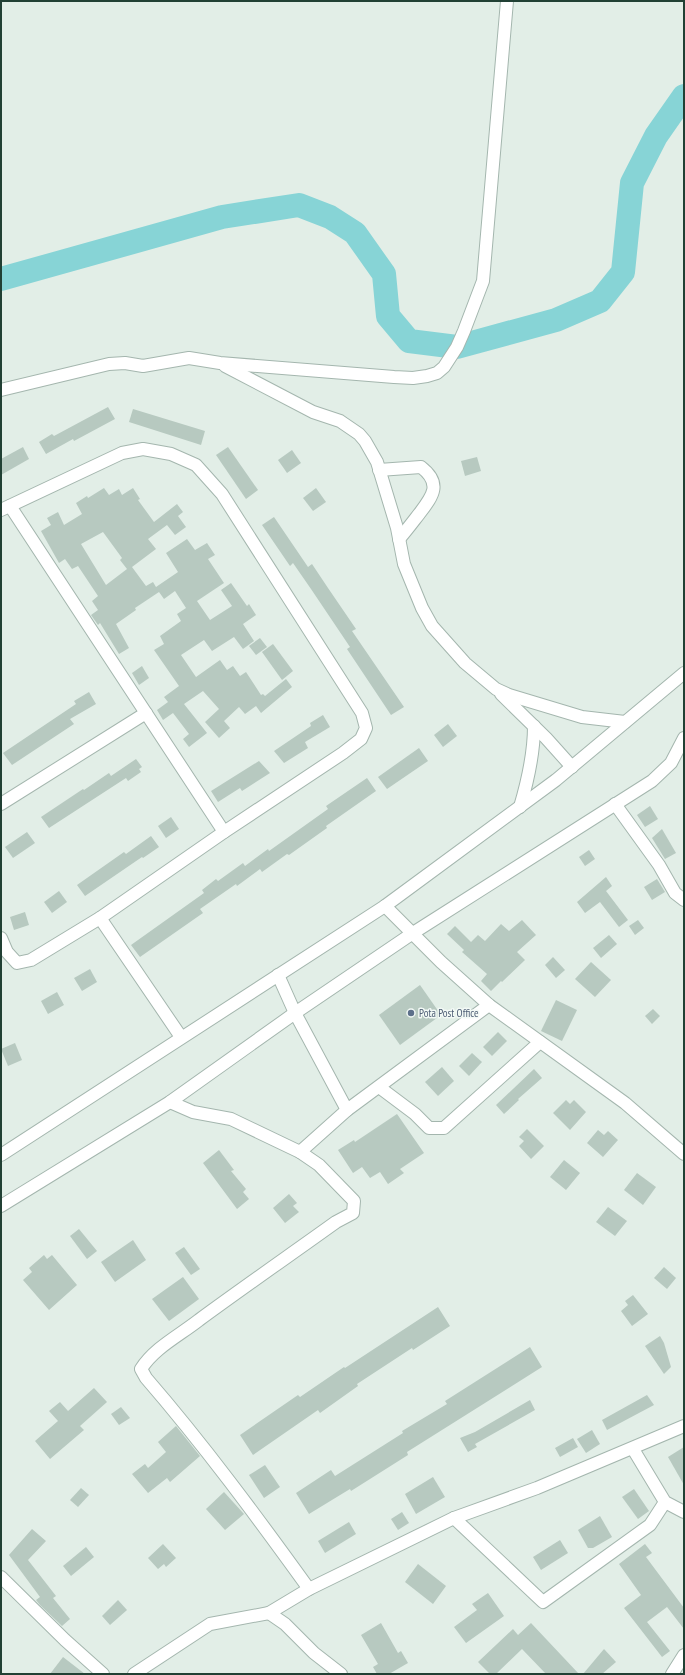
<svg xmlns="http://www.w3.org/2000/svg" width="685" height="1675" viewBox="0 0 685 1675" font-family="'PT Sans Narrow',sans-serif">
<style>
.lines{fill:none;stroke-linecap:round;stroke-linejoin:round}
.river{stroke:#87d4d6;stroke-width:24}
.building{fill:#b7c9c0;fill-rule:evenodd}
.minor-casing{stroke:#a4b6ae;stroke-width:14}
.minor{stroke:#fff;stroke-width:12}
.service-dot{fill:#5c6f8a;stroke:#f3faf6;stroke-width:1.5}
.labels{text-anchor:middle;stroke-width:3;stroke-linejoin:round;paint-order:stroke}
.service-label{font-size:11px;fill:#4e5e75;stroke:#f3faf6;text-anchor:start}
</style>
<rect width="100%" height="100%" fill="#e2eee7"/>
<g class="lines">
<!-- river -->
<path class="river" d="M1 279 222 217 299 205 330 217 355 233 384 274 388 316 409 341 457 347 556 320 600 301 623 272 632 183 656 136 684 96"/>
</g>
<!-- building -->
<g class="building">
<path d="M108 407 115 419 74 441 73 439 46 454 39 442 52 434 54 436Z"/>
<path d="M133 409 205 431 201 445 129 422Z"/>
<path d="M23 447 29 459 1 475V459Z"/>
<path d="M228 447 258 490 246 499 216 455Z"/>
<path d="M292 450 301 463 287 473 278 460Z"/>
<path d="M477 457 481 471 465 476 461 461Z"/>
<path d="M104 488 109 495 119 489 122 495 133 488 140 499 138 500 154 522 177 504 183 512 178 516 186 527 175 535 167 525 148 539 156 549 132 567 146 586 153 582 156 587 178 572 166 553 187 539 195 550 207 543 215 555 208 559 224 583 197 601 210 620 232 606 221 590 231 583 247 606 249 604 256 615 243 624 254 641 243 649 234 637 212 651 204 640 181 655 196 677 220 660 227 670 233 666 240 676 246 672 261 695 263 694 265 696 286 679 292 687 261 713 256 706 245 714 239 707 224 721 230 728 219 738 205 722 219 709 203 691 184 704 207 733 189 747 183 739 189 734 173 713 163 720 157 710 168 702 164 697 179 686 154 650 164 644 160 636 181 621 177 614 186 608 175 591 164 599 159 592 135 608 136 610 116 624 129 648 119 654 100 623 98 625 91 615 98 610 92 601 98 596 78 566 72 569 65 559 59 563 41 531 51 525 47 518 58 512 64 525 82 514 76 503 87 496 88 498ZM103 532 122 558 120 560 127 569 106 585 81 544Z"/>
<path d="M316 488 326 502 313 511 303 498Z"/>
<path d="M274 517 308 567 312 564 328 588 356 629 352 631 404 707 391 715 347 649 350 647 311 589 293 563 290 566 262 525Z"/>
<path d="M260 638 267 647 256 655 249 646Z"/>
<path d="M273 644 293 671 282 680 262 652Z"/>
<path d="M142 666 149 678 139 685 132 673Z"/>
<path d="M89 692 96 704 70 719 74 724 12 765 3 753 76 704 74 701Z"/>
<path d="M323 715 330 727 305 742 308 748 284 763 274 751 311 726 310 723Z"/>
<path d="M448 724 457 736 443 747 434 735Z"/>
<path d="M419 748 428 761 387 789 378 777Z"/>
<path d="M136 759 142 767 139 769 141 772 128 781 126 778 49 828 41 817 83 789 84 790 109 773 111 776Z"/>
<path d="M259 761 270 773 242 791 240 788 218 802 211 791Z"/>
<path d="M367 778 376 791 326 826 327 828 289 855 287 854 262 872 260 869 237 886 236 884 200 909 203 913 140 957 131 945 204 893 202 890 216 879 218 881 243 863 245 866 268 849 269 851 328 809 326 806Z"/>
<path d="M650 806 658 819 645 827 637 815Z"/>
<path d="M171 817 179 829 166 838 158 826Z"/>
<path d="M662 829 676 853 665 859 652 838Z"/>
<path d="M27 832 35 843 13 858 5 847Z"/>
<path d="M151 836 159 847 143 858 142 857 85 896 77 885 124 852 126 854Z"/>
<path d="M589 850 595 859 585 866 579 857Z"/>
<path d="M606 877 612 886 606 891 628 920 619 927 600 902 585 913 577 902Z"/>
<path d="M657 879 665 892 652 900 644 887Z"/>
<path d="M59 891 67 902 52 913 44 902Z"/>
<path d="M25 912 29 925 14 930 10 917Z"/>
<path d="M522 920 536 935 517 952 525 960 502 982 501 981 491 991 481 981 487 974 462 952 464 950 447 934 455 926 471 942 478 935 485 941 501 924 509 931Z"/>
<path d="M638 920 644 928 635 935 629 926Z"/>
<path d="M609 935 617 944 601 958 593 948Z"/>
<path d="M553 957 565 970 556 978 545 965Z"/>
<path d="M591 962 611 980 595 997 575 979Z"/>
<path d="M90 969 97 982 82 991 74 978Z"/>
<path d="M420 985 441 1015 400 1045 379 1015Z"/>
<path d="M57 992 64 1005 48 1014 41 1001Z"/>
<path d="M556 1000 577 1010 562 1041 541 1031Z"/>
<path d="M653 1009 660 1016 652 1024 645 1016Z"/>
<path d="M498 1032 507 1041 492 1056 483 1047Z"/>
<path d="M15 1043 22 1060 8 1066 1 1049Z"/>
<path d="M472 1053 482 1062 469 1076 459 1066Z"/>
<path d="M442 1067 454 1081 438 1096 425 1082Z"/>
<path d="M534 1069 542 1078 518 1099 519 1100 504 1114 496 1105Z"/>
<path d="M566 1100 570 1104 574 1100 586 1112 570 1130 553 1113Z"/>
<path d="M397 1114 424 1153 400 1169 404 1173 388 1184 380 1172 370 1178 362 1167 353 1173 338 1150 354 1140 355 1142Z"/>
<path d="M527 1129 544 1146 531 1159 519 1146 524 1141 519 1137Z"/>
<path d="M598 1130 604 1135 608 1131 618 1140 603 1157 587 1143Z"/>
<path d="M219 1150 234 1170 231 1171 246 1189 243 1192 249 1199 237 1209 203 1163Z"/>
<path d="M564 1160 580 1173 566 1190 550 1177Z"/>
<path d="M637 1173 656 1187 643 1205 624 1190Z"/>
<path d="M289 1194 297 1203 293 1206 299 1212 285 1223 273 1208Z"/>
<path d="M608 1207 627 1221 615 1236 596 1222Z"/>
<path d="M79 1229 97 1251 87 1259 70 1236Z"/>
<path d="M133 1240 146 1260 115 1282 101 1262Z"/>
<path d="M184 1247 200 1269 191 1275 175 1253Z"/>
<path d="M44 1255 47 1259 52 1255 77 1285 49 1310 23 1280 32 1272 29 1268Z"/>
<path d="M664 1267 676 1278 667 1289 654 1278Z"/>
<path d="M183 1277 199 1299 169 1321 152 1299Z"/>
<path d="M633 1295 648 1314 632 1326 621 1311 628 1305 625 1301Z"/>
<path d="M438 1307 450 1326 413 1350 412 1348 357 1384 358 1386 320 1413 318 1410 253 1455 240 1435 298 1395 300 1397 344 1367 345 1368Z"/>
<path d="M660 1336 664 1343 671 1367 664 1374 645 1346Z"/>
<path d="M530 1347 542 1367 407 1452 408 1455 351 1491 350 1489 309 1514 296 1493 331 1470 335 1476 403 1433 402 1431 447 1404 445 1401Z"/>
<path d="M94 1388 107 1402 80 1426 84 1430 50 1459 35 1441 58 1421 49 1411 60 1402 68 1411Z"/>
<path d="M647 1395 654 1405 607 1430 602 1420Z"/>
<path d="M530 1400 535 1410 475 1444 477 1447 468 1452 460 1438 475 1432Z"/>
<path d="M121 1407 130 1418 119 1425 111 1414Z"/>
<path d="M176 1426 200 1456 170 1482 167 1478 148 1493 132 1474 145 1464 148 1468 166 1452 158 1442Z"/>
<path d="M592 1430 600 1444 586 1453 577 1439Z"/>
<path d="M573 1438 578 1447 560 1457 555 1448Z"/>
<path d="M684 1447V1485L668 1457Z"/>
<path d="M265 1465 280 1487 264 1498 249 1475Z"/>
<path d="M433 1477 445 1497 416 1514 405 1494Z"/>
<path d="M81 1488 89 1495 78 1507 70 1500Z"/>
<path d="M634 1489 649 1511 638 1519 622 1497Z"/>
<path d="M224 1492 244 1514 225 1530 206 1509Z"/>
<path d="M402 1512 409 1523 398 1530 391 1519Z"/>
<path d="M600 1516 612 1537 593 1548H588L578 1530Z"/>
<path d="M349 1522 356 1534 325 1553 318 1541Z"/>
<path d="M32 1529 46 1541 28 1560 56 1596 53 1598 70 1619 62 1626 40 1605 36 1600 40 1597 9 1555Z"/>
<path d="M560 1540 568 1553 541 1570 533 1557Z"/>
<path d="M163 1544 176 1558 166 1567 164 1564 158 1569 148 1558Z"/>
<path d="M645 1544 652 1553 646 1557 684 1608V1629L667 1607 647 1622 670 1651 662 1657 624 1608 641 1595 619 1564Z"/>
<path d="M86 1547 94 1557 71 1576 63 1566Z"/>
<path d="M418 1564 446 1586 433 1604 405 1582Z"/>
<path d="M488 1593 504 1616 466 1643 454 1627 477 1610 472 1604Z"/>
<path d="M118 1600 127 1610 110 1625 102 1616Z"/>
<path d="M381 1623 398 1653 401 1651 408 1663 389 1674H377L373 1667 378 1664 361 1635Z"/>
<path d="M531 1623 579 1674H546L522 1649 496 1674H490L478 1662 513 1629 518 1635Z"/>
<path d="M604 1649 616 1662 602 1674H583Z"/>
<path d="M63 1657 85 1674H50Z"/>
</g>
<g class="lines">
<defs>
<g id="minor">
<path d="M225 366 313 412 340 421 359 434 365 441 377 462 397 528 404 564 422 608 432 626 465 663 496 689 509 695 582 717 625 722"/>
<path d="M1 390 109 364 125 363 143 366 189 358 220 363 394 377 413 378 427 376 437 373 444 367 457 347 464 331 483 281 507 1"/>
<path d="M379 470 421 467C443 484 432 497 419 514 412 523 406 531 399 539"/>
<path d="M10 506 224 832"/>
<path d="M1 510 122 453 143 449 171 454 196 465 222 494 362 713 366 728 361 739 343 753 224 832 100 918 31 960 17 963 7 952 1 938"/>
<path d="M501 694 546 738 572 767"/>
<path d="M1 804 146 713"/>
<path d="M615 804 659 865 675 893 684 900"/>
<path d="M520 807C528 780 534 754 534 726"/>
<path d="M385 906 441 962 489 1005 625 1103 684 1154"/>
<path d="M100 918 181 1037"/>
<path d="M278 975 295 1013 347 1110"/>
<path d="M379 1087 415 1114 429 1128H444L540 1042"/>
<path d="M170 1102 193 1112 231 1119 300 1152"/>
<path d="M1 1155 385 906 556 780 684 673"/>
<path d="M1 1206 170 1102 295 1013 413 933 652 781 671 763 684 738"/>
<path d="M633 1449 665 1502 684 1512"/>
<path d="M454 1518 543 1602 650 1525 665 1502"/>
<path d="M1 1577 65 1640 103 1674"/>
<path d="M309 1589C257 1517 204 1445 146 1378L141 1369C154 1348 180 1335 199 1320 244 1287 290 1255 336 1222L353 1213 354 1201 319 1165 300 1152 347 1110 489 1005"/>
<path d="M269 1613 285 1624 314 1653 341 1674"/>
<path d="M134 1674 210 1624 269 1613 309 1589 454 1518 537 1488 684 1426"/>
<path d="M672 1674 684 1655"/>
</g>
</defs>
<!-- minor casing -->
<use href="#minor" class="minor-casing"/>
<!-- minor -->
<use href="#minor" class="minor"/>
</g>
<!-- markers -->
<circle class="service-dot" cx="411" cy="1013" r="4"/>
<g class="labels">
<!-- service labels -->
<g class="service-label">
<text x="419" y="1017">Pota Post Office</text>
</g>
</g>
<!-- border -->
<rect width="685" height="1675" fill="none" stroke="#214034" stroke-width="4"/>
</svg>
